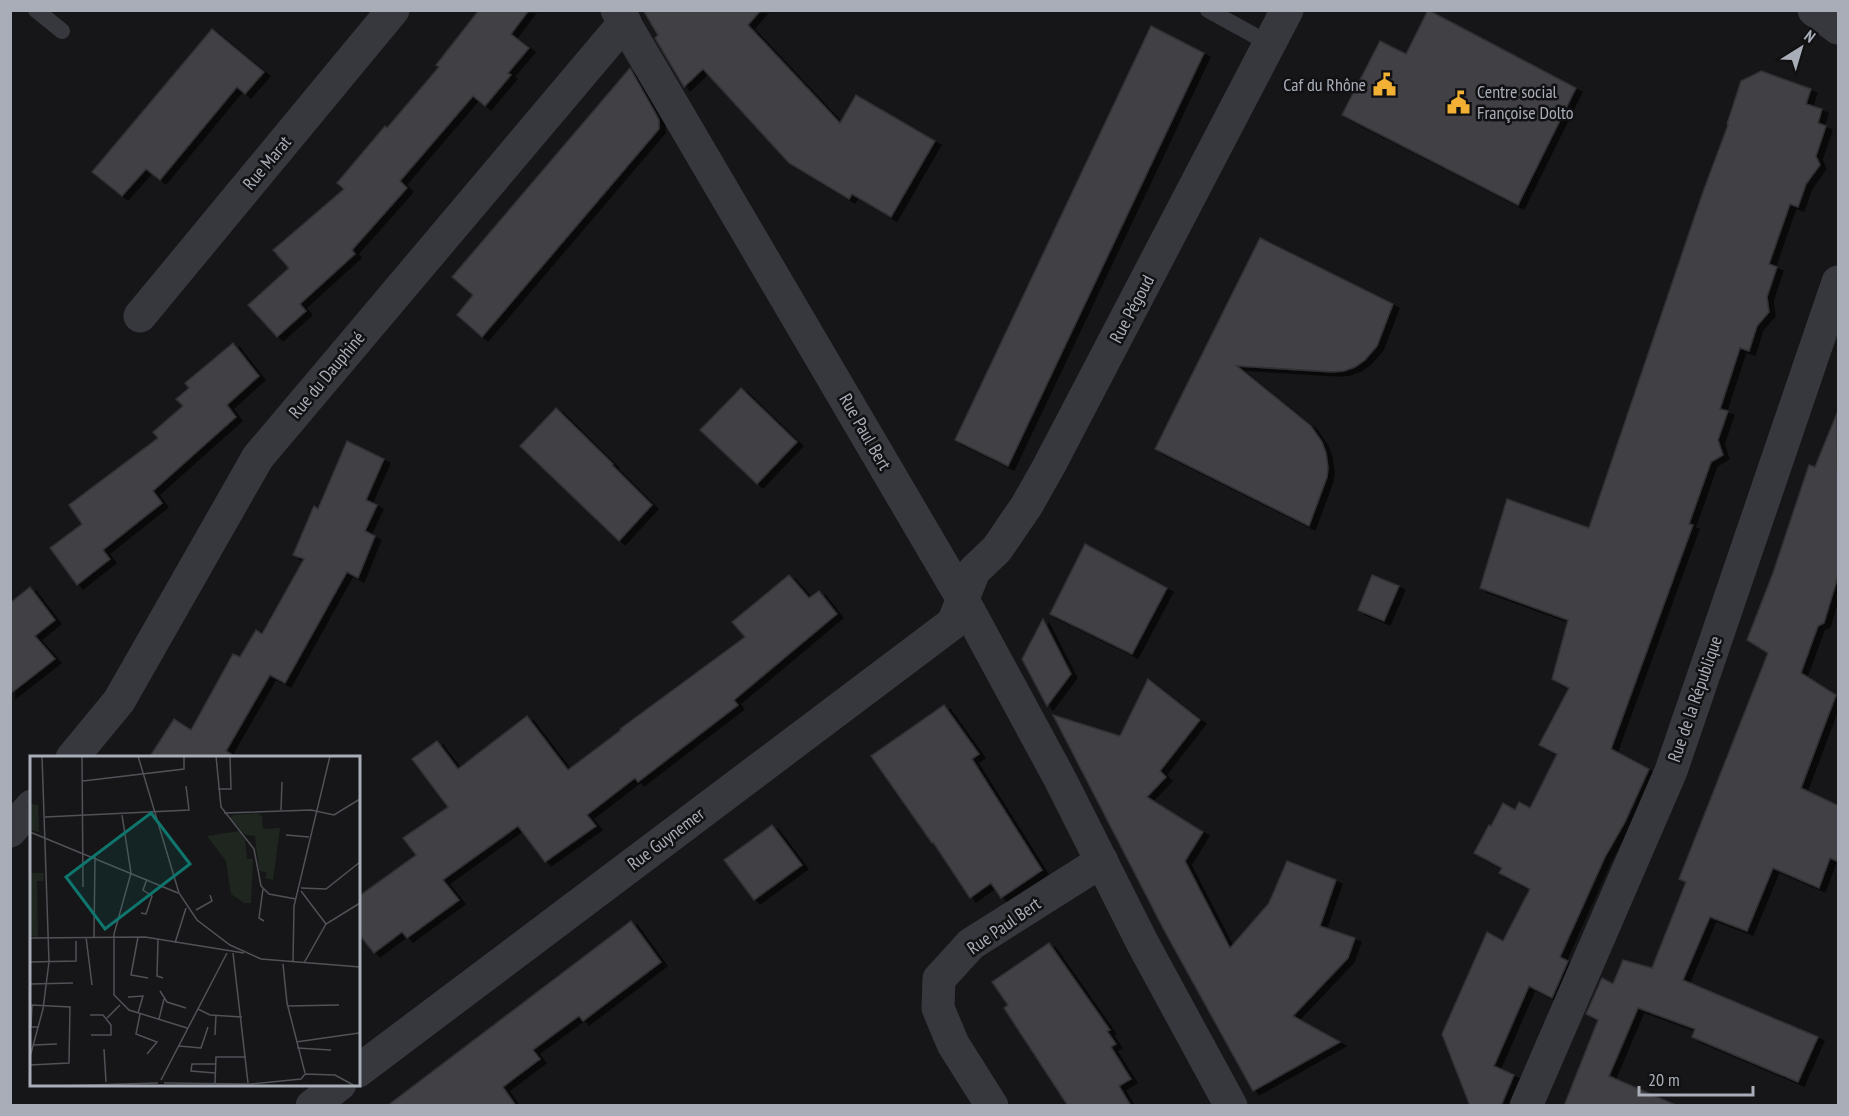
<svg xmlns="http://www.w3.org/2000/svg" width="1849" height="1116" viewBox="0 0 1849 1116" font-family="'PT Sans Narrow',sans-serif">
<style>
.building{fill:#404145;stroke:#303034;stroke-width:1.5;filter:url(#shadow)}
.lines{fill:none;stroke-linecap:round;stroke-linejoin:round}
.service{stroke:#37383d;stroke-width:16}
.minor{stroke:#37383d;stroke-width:33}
.tertiary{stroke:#37383d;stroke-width:33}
.labels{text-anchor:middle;stroke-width:5;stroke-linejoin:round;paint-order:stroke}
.poi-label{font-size:18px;fill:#a8adb8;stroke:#111113;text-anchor:end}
.street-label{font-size:18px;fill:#a8adb8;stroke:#111113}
.inset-road{fill:none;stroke:#505258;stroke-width:1.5}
.view{fill:#0f766e;fill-opacity:0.15;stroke:#0f766e;stroke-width:3}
.inset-edge{fill:none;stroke:#a8adb8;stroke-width:3}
</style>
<defs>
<filter id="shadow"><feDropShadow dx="6" dy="4" stdDeviation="0" flood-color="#0009"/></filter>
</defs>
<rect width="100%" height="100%" fill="#161618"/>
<!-- building -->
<g class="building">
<path d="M479 10H529L511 34 529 48 508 73 511 75 485 106 473 96 400 181 407 188 352 250 355 254 300 304 306 311 277 337 248 305 289 268 273 250 344 189 337 183 385 126 387 128 439 67 436 65Z"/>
<path d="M643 10H761L748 25 840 123 856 95 935 141 891 217 852 194 849 199 789 163 703 69 684 87 655 38 658 35Z"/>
<path d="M1428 10 1576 88 1518 205 1342 115 1380 41 1406 54Z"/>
<path d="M1151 26 1204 53 1008 466 955 440Z"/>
<path d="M212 29 264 72 245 94 237 87 160 180 146 169 122 196 92 172Z"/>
<path d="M630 68 656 114 659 120V129L482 337 457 315 473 295 452 277Z"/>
<path d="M1761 71 1811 89 1806 104 1822 109 1818 123 1826 126 1816 156 1820 165 1806 184 1798 207 1790 204 1769 264 1777 267 1767 297 1769 312 1757 326 1749 351 1740 348 1720 409 1728 411 1718 440 1723 455 1711 462 1689 524 1693 525 1611 749 1649 769 1625 822 1605 857 1560 957 1568 961 1552 998 1529 986 1494 1066 1514 1075 1501 1106H1470L1442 1034 1487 932 1503 941 1530 889 1499 873 1502 868 1474 853 1489 825 1491 826 1503 803 1515 810 1519 802 1530 808 1557 754 1539 745 1569 688 1552 679 1568 620 1480 588 1507 499 1589 528 1703 192 1728 125 1727 124 1741 81Z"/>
<path d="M1260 238 1393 304 1377 346 1365 360 1355 367 1344 371 1333 372 1237 366 1311 426 1322 442 1326 453 1328 468 1327 477 1309 526 1155 449Z"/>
<path d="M233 343 259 376 227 405 236 417 153 491 162 503 103 550 110 559 77 585 50 548 82 524 69 505 158 438 153 432 183 406 176 399 189 388 185 383Z"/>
<path d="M741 388 797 442 757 484 700 430Z"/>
<path d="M556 408 613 464 612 465 652 505 619 541 520 446Z"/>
<path d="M1837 413 1839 573 1824 623 1818 626 1801 673 1836 695 1801 788 1839 806V862L1830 858 1819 888 1773 868 1747 931 1710 917 1683 980 1818 1037 1798 1082 1692 1037 1695 1029 1638 1008 1609 1076 1678 1106H1564L1598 1020 1586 1014 1602 978 1613 984 1623 960 1652 968 1686 882 1679 879 1768 653 1747 640 1773 573 1809 465 1815 467Z"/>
<path d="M347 441 384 459 366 500 377 505 365 531 375 536 358 578 347 572 285 683 270 675 226 751 237 758H149L174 719 191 730 233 654 240 657 256 630 262 634 304 559 293 555 314 506 318 509Z"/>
<path d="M1085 544 1167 588 1132 654 1050 614Z"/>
<path d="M789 575 809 598 819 591 837 614 734 700 738 705 638 782 635 778 587 815 596 826 545 862 518 826 443 880 459 900 407 938 402 932 374 953 358 933V897L416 855 403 838 448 807 412 759 437 741 458 769 527 716 568 770 621 730 620 729 745 637 732 622Z"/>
<path d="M1372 575 1399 586 1384 621 1358 610Z"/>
<path d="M30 587 55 620 35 636 55 659 10 694V603Z"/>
<path d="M1043 619 1071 674 1047 706 1022 659Z"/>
<path d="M1148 679 1200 720 1160 771 1166 777 1147 797 1203 832 1185 861 1230 948 1269 903 1287 861 1336 880 1320 926 1355 938 1348 958 1293 1016 1340 1042 1253 1091 1164 930 1053 715 1120 736Z"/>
<path d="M944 705 979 754 972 759 1042 870 1001 898 991 883 970 898 933 842 932 843 871 756Z"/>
<path d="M772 825 802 865 754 900 724 860Z"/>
<path d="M631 921 661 962 583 1021 579 1016 533 1050 540 1059 503 1087 516 1106H387Z"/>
<path d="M1049 943 1110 1030 1107 1031 1116 1044 1111 1047 1131 1079 1119 1086 1131 1106H1068L1004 1008 1008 1005 992 982Z"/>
</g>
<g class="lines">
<!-- service -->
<g class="service">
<path d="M36 10 62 31"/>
<path d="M1208 10 1270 44"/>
</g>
<!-- minor -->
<g class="minor">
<path d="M617 10 962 598 1060 779 1143 944 1231 1106"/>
<path d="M1814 10 1838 28"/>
<path d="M140 316 393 10"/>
<path d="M72 758 119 701 258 457 625 22"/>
<path d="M10 831 32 806"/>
<path d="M358 1071 953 623 974 571 997 549 1027 505 1049 466 1287 10"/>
<path d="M312 1106 340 1084"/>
<path d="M992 1106 953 1044 938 1008 939 979 971 944 1102 861"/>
</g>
<!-- tertiary -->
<path class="tertiary" d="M1526 1106 1671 771 1838 282"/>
</g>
<!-- icons -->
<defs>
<symbol id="civic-bare" viewBox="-9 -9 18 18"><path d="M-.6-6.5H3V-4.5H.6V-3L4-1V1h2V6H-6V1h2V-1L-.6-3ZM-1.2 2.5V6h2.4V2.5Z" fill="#f2b134" stroke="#111113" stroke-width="2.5" paint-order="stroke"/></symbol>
</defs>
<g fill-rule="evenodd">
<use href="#civic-bare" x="1368" y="68" width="33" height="33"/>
<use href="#civic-bare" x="1442" y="86" width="33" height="33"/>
</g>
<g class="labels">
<!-- poi labels -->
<g class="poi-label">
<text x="1366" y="91">Caf du Rhône</text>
<text x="1477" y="98" text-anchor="start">Centre social<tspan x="1477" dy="21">Françoise Dolto</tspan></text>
</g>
<!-- street labels -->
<g class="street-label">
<text transform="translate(267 163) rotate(-50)" y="6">Rue Marat</text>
<text transform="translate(1132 309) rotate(-62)" y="6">Rue Pégoud</text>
<text transform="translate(327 375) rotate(-50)" y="6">Rue du Dauphiné</text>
<text transform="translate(865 432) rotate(60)" y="6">Rue Paul Bert</text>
<text transform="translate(1695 699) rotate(-71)" y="6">Rue de la République</text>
<text transform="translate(666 839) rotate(-37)" y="6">Rue Guynemer</text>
<text transform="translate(1004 926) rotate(-35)" y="6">Rue Paul Bert</text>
</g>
</g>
<!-- overview -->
<g transform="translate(30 756)">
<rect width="330" height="330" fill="#161618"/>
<path d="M0 48 8 49 9 75 13 77 0 74ZM228 57 232 60 233 73 250 72 243 124 235 122 237 116 229 115 225 80 215 79 200 62 203 59ZM209 75 215 84 217 103H223L221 147H214L201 138 196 105 177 80ZM1 117H14L13 125H7L8 181 0 180Z" fill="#1e261f"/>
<path class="inset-road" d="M52 0 53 131M108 0 149 137 167 164 200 189 231 203 330 211M186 0 191 51 224 93 231 130 239 138 266 143M53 25 154 13V0M188 33H201L200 0M251 54 252 26M194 57 281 54 304 59 330 43M92 59 101 117 84 178V239L99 254 157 272M15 61 159 54 156 30M0 76 148 137M256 79 279 81M271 132 296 133 330 106M233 133 229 162 234 165M271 135 296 168M166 154 182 145 180 139M111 157 116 158 122 140 113 134 117 123M56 181 62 229M64 181 65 101M108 181 101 219 118 222M0 182 115 181 214 197M128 183 127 220 133 222M145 187 156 152M203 197 218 327M0 206 46 205V185M263 206 264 150 300 0M274 207 296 168 330 147M253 208 257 247 275 317M1 228 43 227M130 235 137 246 156 252M98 241 113 240 108 257M258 250 309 249M168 253 180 259 212 261M110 258 106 278 127 286 117 298M60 259H73L81 269V279H61M77 262 90 249M129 263 134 243M185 279 186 259M266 286 329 277M3 289 27 288M149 290 171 292 178 271M267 292 301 294M74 293 76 326M0 301 13 253 19 206 12 0M185 308H162L161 315 185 317M0 309 39 307 40 251 2 249 1 271H8M275 318 305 319 325 330M131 324 197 197M134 327 221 328 271 323 275 318M185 327 186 301H216M26 330 128 327"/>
<path class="view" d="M121 57 160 108 75 173 36 121Z"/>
<rect width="330" height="330" class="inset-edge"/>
</g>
<!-- border -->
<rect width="1849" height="1116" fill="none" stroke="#a8adb8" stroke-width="24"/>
<!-- north arrow -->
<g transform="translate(1801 48) rotate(37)" stroke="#111113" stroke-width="4.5" paint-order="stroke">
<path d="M0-4.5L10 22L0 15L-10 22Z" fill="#a8adb8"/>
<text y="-9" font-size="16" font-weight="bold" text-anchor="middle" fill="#a8adb8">N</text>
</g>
<!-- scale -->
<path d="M1639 1086v9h114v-9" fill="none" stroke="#a8adb8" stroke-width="3"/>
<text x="1648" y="1086" font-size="18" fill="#a8adb8" stroke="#111113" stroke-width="4.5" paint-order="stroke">20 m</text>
</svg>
